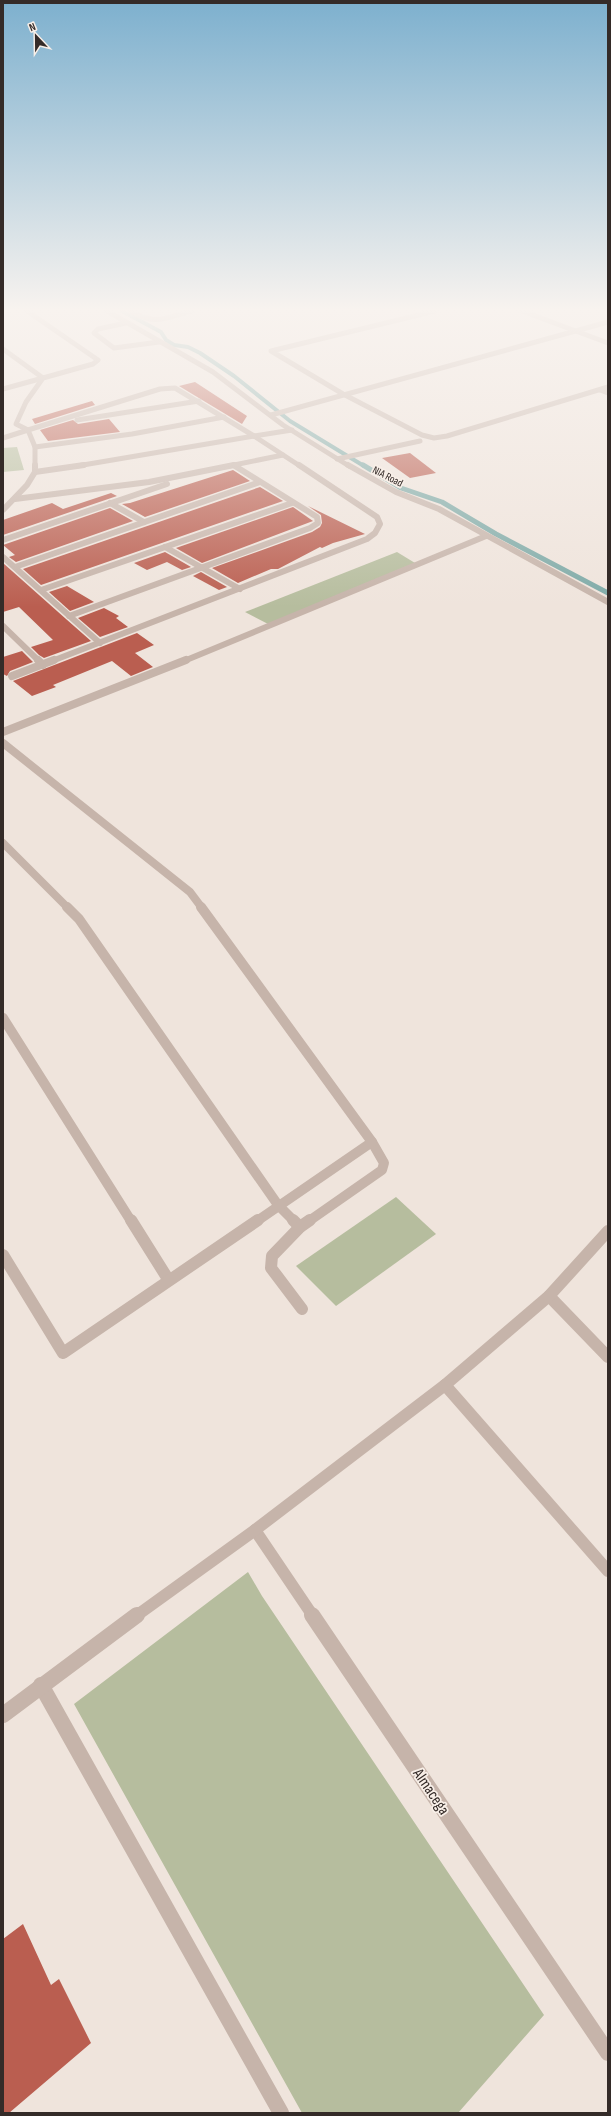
<svg xmlns="http://www.w3.org/2000/svg" width="611" height="2116" viewBox="0 0 611 2116" font-family="'Sofia Sans Condensed',sans-serif">
<style>
.green{fill:#b6bd9e}
.lines{fill:none;stroke-linecap:round;stroke-linejoin:round}
.stream-far1{stroke:#7eaaa7;stroke-width:4}
.stream{stroke:#7eaaa7;stroke-width:5}
.building{fill:#ba5e50}
.service-far2{stroke:#c6b4aa;stroke-width:5}
.service-far1{stroke:#c6b4aa;stroke-width:10}
.service{stroke:#c6b4aa;stroke-width:12}
.minor-far5{stroke:#c6b4aa;stroke-width:5}
.minor-far4{stroke:#c6b4aa;stroke-width:6}
.minor-far3{stroke:#c6b4aa;stroke-width:8}
.minor-far2{stroke:#c6b4aa;stroke-width:10}
.minor-far1{stroke:#c6b4aa;stroke-width:12}
.minor{stroke:#c6b4aa;stroke-width:16}
.labels{text-anchor:middle;stroke-width:3.5;stroke-linejoin:round;paint-order:stroke}
.far-street-label{font-size:11px;fill:#342b28;stroke:#f8efe8}
.near-street-label{font-size:16px;fill:#342b28;stroke:#f8efe8}
</style>
<rect width="100%" height="100%" fill="#efe4dc"/>
<!-- green -->
<g class="green">
<path d="M17 447 24 470 3 472V448Z"/>
<path d="M397 552 415 563 270 625 245 612Z"/>
<path d="M396 1197 436 1234 336 1306 296 1266Z"/>
<path d="M248 1572 262 1596 544 2015 458 2113H302L74 1704Z"/>
</g>
<g class="lines">
<!-- stream-far1 -->
<path class="stream-far1" d="M122 311 161 332 166 340 174 345 188 347 200 353 234 376 290 421 364 466"/>
<!-- stream -->
<path class="stream" d="M363 465 401 488 442 502 496 534 608 593"/>
</g>
<!-- building -->
<g class="building">
<path d="M195 382 247 416 242 424 179 386Z"/>
<path d="M92 401 95 405 35 424 32 419Z"/>
<path d="M109 419 120 432 48 441 40 430 73 420 78 424Z"/>
<path d="M410 453 436 473 410 478 382 458Z"/>
<path d="M233 470 250 481 145 517 122 504 130 503Z"/>
<path d="M260 487 283 501 41 585 23 569Z"/>
<path d="M111 493 117 496 3 535V520L52 503 63 509Z"/>
<path d="M308 506 365 534 333 543 322 548 320 547 278 569H271L238 583 212 568 312 532 320 527 322 523 321 515Z"/>
<path d="M293 507 313 521 202 563 176 548Z"/>
<path d="M110 508 133 521 16 562 9 557 15 555 3 545Z"/>
<path d="M165 552 191 567 182 570 167 562 147 570 134 563Z"/>
<path d="M3 563 66 619 91 641 44 658 39 655 31 647 53 640 19 607 3 612Z"/>
<path d="M201 572 227 587 219 590 193 576Z"/>
<path d="M67 586 94 602 70 611 49 592Z"/>
<path d="M104 608 119 616 116 618 128 627 100 637 78 618Z"/>
<path d="M137 633 154 645 135 653 153 667 131 676 112 661 53 685 56 687 32 696 13 681Z"/>
<path d="M22 651 33 662 10 671 7 676 3 674V657Z"/>
<path d="M23 1924 51 1985 59 1979 91 2043 9 2113H3V1939Z"/>
</g>
<g class="lines">
<!-- service-far2 -->
<g class="service-far2">
<path d="M126 323 98 329 94 333 114 348 159 342"/>
<path d="M600 390 608 393"/>
<path d="M337 459 420 441"/>
</g>
<!-- service-far1 -->
<g class="service-far1">
<path d="M278 1205 294 1221"/>
<path d="M309 1221 382 1170 384 1163 372 1142"/>
</g>
<!-- service -->
<g class="service">
<path d="M293 1220 300 1227"/>
<path d="M302 1309 271 1268 272 1256 300 1227 310 1220"/>
</g>
<!-- minor-far5 -->
<g class="minor-far5">
<path d="M27 311 98 360 93 364 43 378 26 402 16 424 28 430"/>
<path d="M107 311 213 372 283 425 349 466"/>
<path d="M130 311C157 326 164 318 192 311"/>
<path d="M435 311 271 351 343 394 422 435 434 438 447 436 608 387"/>
<path d="M522 311 608 343"/>
<path d="M3 349 43 378 3 389"/>
<path d="M271 415 608 322"/>
<path d="M77 420 199 401"/>
<path d="M254 436 300 466"/>
<path d="M254 436 292 430"/>
<path d="M3 438 28 430"/>
<path d="M35 447 132 434 224 417"/>
<path d="M35 466V447L28 430 160 389 175 388 254 436"/>
<path d="M77 466 254 436"/>
<path d="M229 466 283 455"/>
</g>
<!-- minor-far4 -->
<g class="minor-far4">
<path d="M35 465V472L84 465"/>
<path d="M348 465 396 492 439 509 608 602"/>
<path d="M15 499 149 482 234 465"/>
<path d="M110 503 144 522"/>
<path d="M3 510 27 485 35 472"/>
<path d="M3 540 167 484"/>
<path d="M165 547 240 589"/>
<path d="M3 557 100 643"/>
<path d="M15 567 260 482"/>
<path d="M41 590 292 503"/>
<path d="M69 616 310 528 318 523 317 517 235 466"/>
<path d="M3 626 39 661"/>
<path d="M52 661 367 539 375 533 380 524 377 517 299 465"/>
<path d="M184 661 486 536"/>
</g>
<!-- minor-far3 -->
<g class="minor-far3">
<path d="M38 660 43 665"/>
<path d="M12 676 54 660"/>
<path d="M3 732 186 660"/>
<path d="M3 743 190 892 202 908"/>
<path d="M3 843 68 908"/>
</g>
<!-- minor-far2 -->
<g class="minor-far2">
<path d="M67 907 79 919 278 1205"/>
<path d="M201 907 372 1142 257 1221"/>
<path d="M3 1018 131 1221"/>
</g>
<!-- minor-far1 -->
<g class="minor-far1">
<path d="M131 1220 168 1279"/>
<path d="M3 1255 63 1353 258 1220"/>
<path d="M549 1296 608 1357"/>
<path d="M445 1385 608 1571"/>
<path d="M255 1530 313 1616"/>
<path d="M136 1616 255 1530 445 1385 549 1296 608 1231"/>
</g>
<!-- minor -->
<g class="minor">
<path d="M312 1615 608 2053"/>
<path d="M41 1685 281 2113"/>
<path d="M3 1715 137 1615"/>
</g>
</g>
<!-- sky -->
<linearGradient id="sky" x2="0" y2="1"><stop stop-color="#7db0ce"/><stop offset="0.51" stop-color="#f8f3ef"/><stop offset="1" stop-color="#f8f3ef" stop-opacity="0"/></linearGradient>
<rect width="611" height="607" fill="url(#sky)"/>
<g class="labels">
<!-- far-street labels -->
<g class="far-street-label">
<text transform="translate(388 476) rotate(27)" y="4">NIA Road</text>
</g>
<!-- near-street labels -->
<g class="near-street-label">
<text transform="translate(432 1791) rotate(56)" y="6">Almacega</text>
</g>
</g>
<!-- border -->
<rect width="611" height="2116" fill="none" stroke="#342b28" stroke-width="8"/>
<!-- north arrow -->
<g transform="translate(36 36) rotate(338)" stroke="#f8efe8" stroke-width="3" paint-order="stroke">
<path d="M0-3L7 15L0 10L-7 15Z" fill="#342b28"/>
<text y="-6" font-size="11" font-weight="bold" text-anchor="middle" fill="#342b28">N</text>
</g>
</svg>
